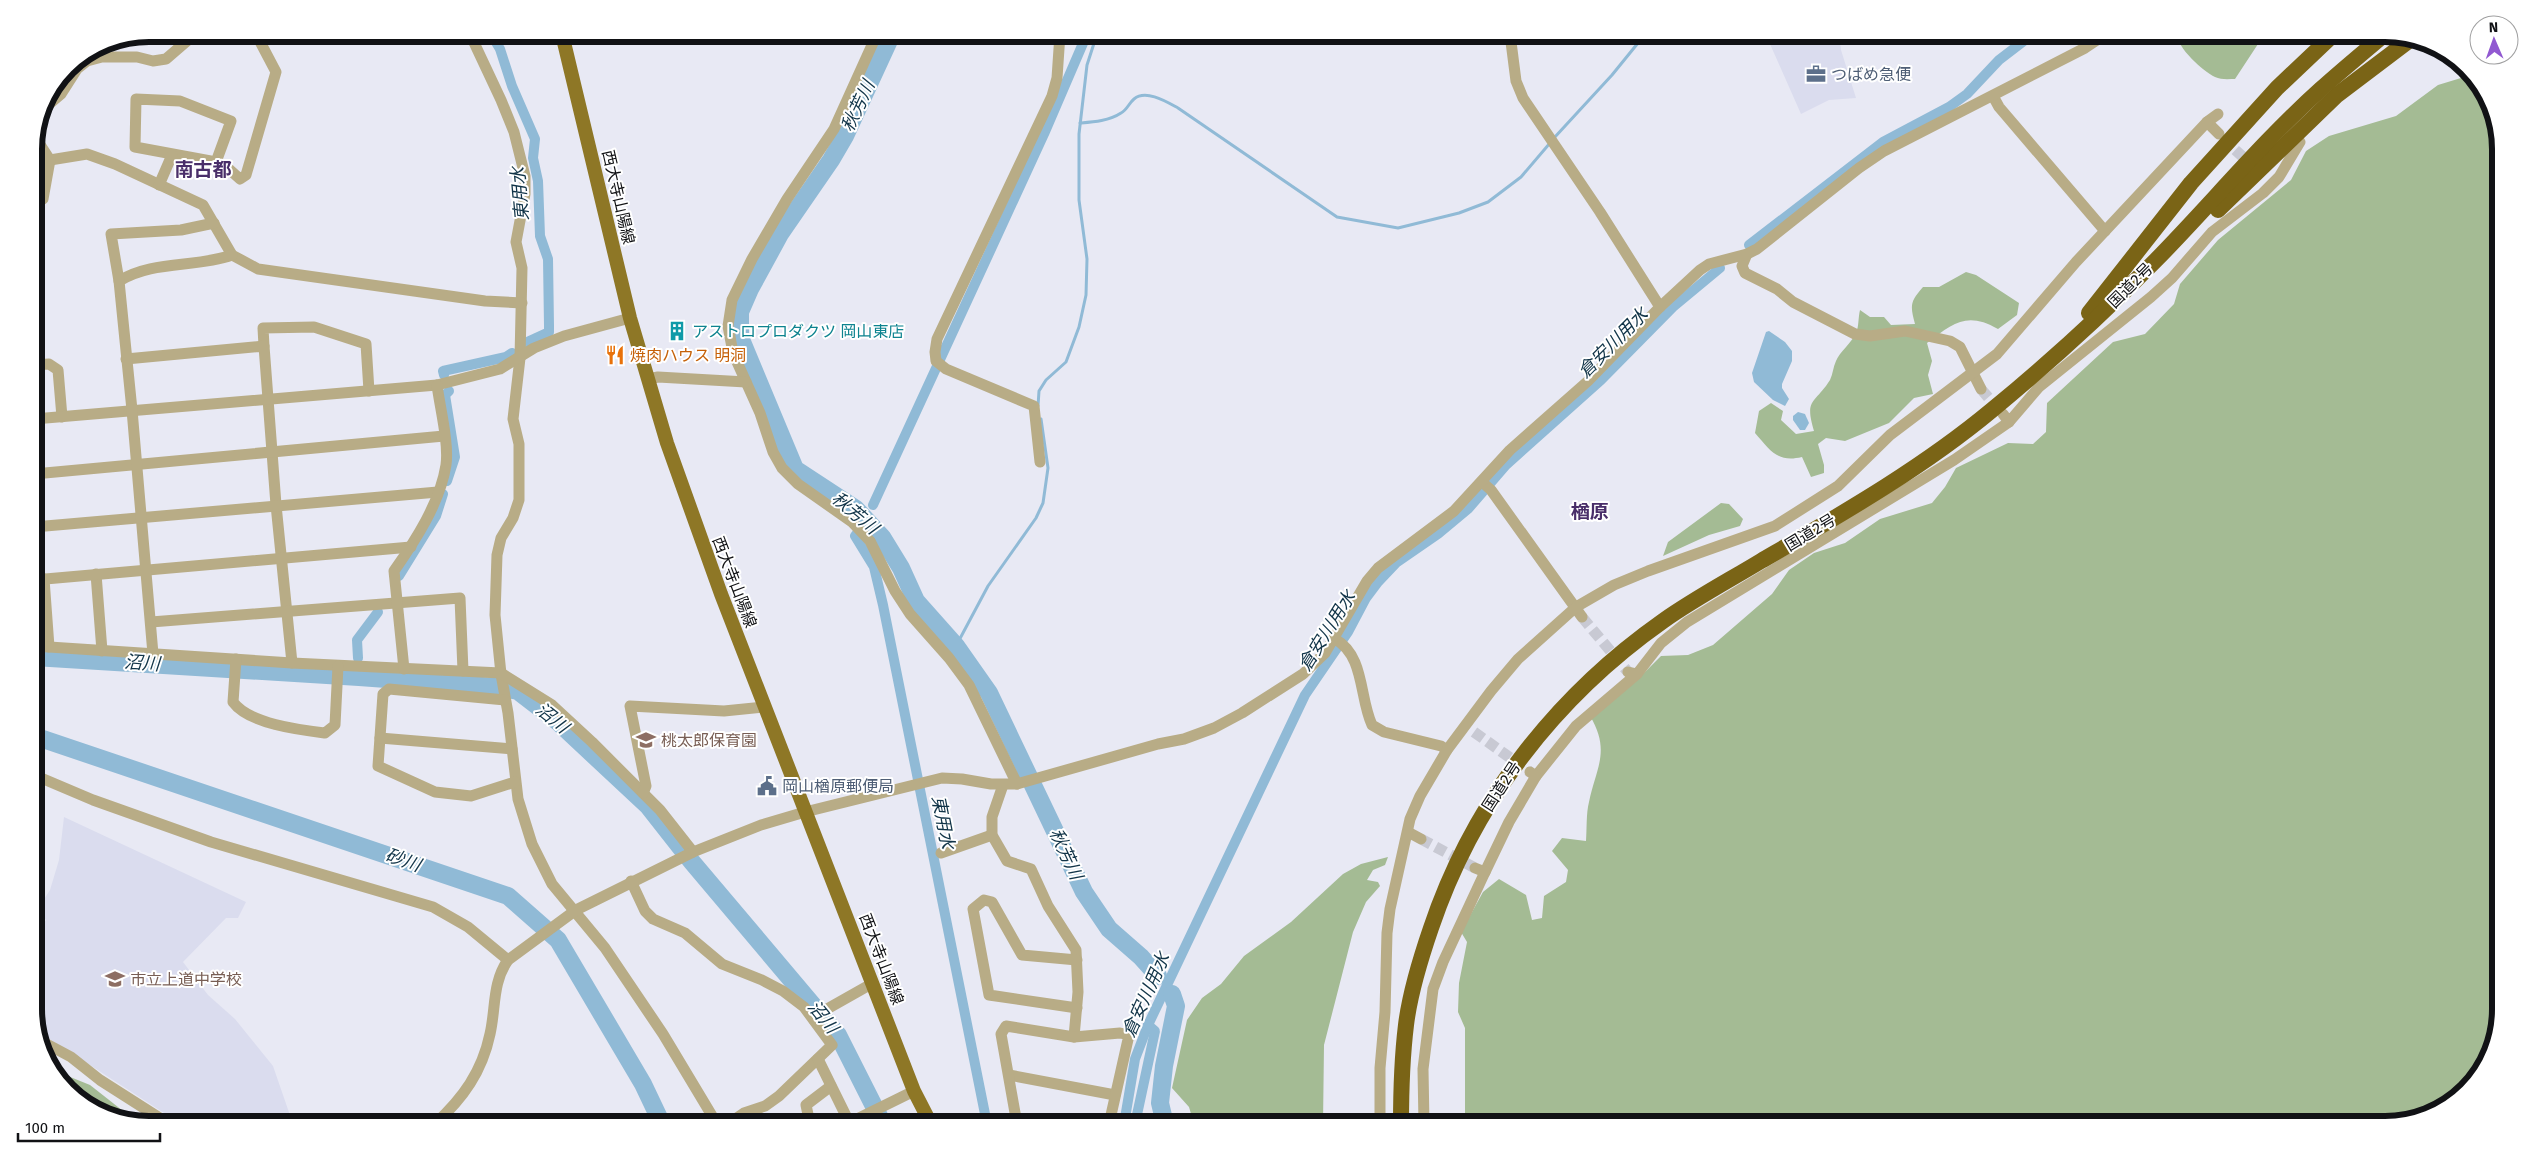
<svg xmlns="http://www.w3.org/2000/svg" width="2534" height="1158" viewBox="0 0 2534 1158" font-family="'Fira Sans','Noto Sans JP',sans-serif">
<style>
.built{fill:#dadcee}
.forest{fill:#a4bb94}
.water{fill:#90bad6}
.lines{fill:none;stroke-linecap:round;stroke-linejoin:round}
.stream{stroke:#90bad6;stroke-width:3}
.canal{stroke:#90bad6;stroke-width:10}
.river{stroke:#90bad6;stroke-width:18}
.minor-tunnel{stroke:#c8c9d3;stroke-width:11;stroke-dasharray:11 5.5;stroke-linecap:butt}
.minor{stroke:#b8ac86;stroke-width:11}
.major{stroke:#8e7726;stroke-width:14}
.highway{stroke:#7a6416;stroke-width:16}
.labels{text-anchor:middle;stroke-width:4;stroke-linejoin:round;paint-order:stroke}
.service-label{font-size:16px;fill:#4e5e75;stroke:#fff;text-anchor:start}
.street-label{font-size:16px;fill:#111215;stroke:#fff}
.culture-label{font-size:16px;fill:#0d838f;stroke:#fff;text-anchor:start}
.food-label{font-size:16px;fill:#c56008;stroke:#fff;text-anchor:start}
.education-label{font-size:16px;fill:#785e54;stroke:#fff;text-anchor:start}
.water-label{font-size:18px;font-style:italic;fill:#113448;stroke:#fff}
.quarter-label{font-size:19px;font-weight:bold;fill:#492e69;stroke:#fff}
.rim{fill:none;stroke:#111215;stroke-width:6}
</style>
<rect width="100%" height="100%" fill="#e8e9f4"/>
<!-- built -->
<g class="built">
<path d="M1794 34H1839L1841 50 1856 98 1829 100 1801 114 1770 44 1794 43Z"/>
<path d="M64 817 246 902 238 918H226L183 962 208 995 235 1019 273 1066 293 1124H181L39 1032 34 1016V939L46 920 37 910 50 890 59 860Z"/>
</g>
<!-- forest -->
<g class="forest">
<path d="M2177 34H2267L2258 44 2235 79C2229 79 2221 80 2215 77 2203 71 2177 48 2177 34Z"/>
<path d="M2464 71 2481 85 2500 143V1008L2491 1053 2449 1105 2384 1124H1465V1028L1458 1012 1459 983 1467 942 1461 932 1483 892 1499 879 1526 895 1532 920 1542 918 1544 896 1566 882 1568 870 1552 851 1562 838 1586 841C1587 828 1586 814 1589 802 1596 768 1611 751 1590 716L1637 680 1661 656 1688 655 1713 645 1772 594 1789 570 1814 553 1845 543 1880 519 1932 503 1945 487 1956 468 2008 443 2033 444 2046 432 2047 403 2113 342 2145 334 2174 304 2180 284 2218 240 2291 180 2306 151 2329 136 2396 116 2438 85 2461 78Z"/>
<path d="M1966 272 1976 275 2019 303 2017 315 1998 329C1967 311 1953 323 1927 343L1932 361 1928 375 1933 394 1914 398 1889 423 1845 441 1826 438 1818 444 1824 465V473L1811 477 1802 457C1777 463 1770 450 1755 433L1759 411 1771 403 1783 411 1781 420 1796 434 1814 431C1804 398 1815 404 1830 380 1833 374 1833 367 1836 361 1840 351 1851 344 1856 333 1859 327 1858 318 1860 310L1870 317H1884L1891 325 1915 324C1910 305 1910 302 1923 287H1939Z"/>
<path d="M1721 503 1729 504 1743 519 1740 526 1709 535 1663 556 1668 542Z"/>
<path d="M1388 857 1385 865 1373 870 1367 880 1378 882 1380 886 1366 902 1353 932 1324 1045 1323 1124H1194L1189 1107 1172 1088 1187 1020 1202 998 1221 984 1244 956 1291 922 1343 874 1361 864Z"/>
<path d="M53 1070 90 1085 137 1122 105 1115Z"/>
</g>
<!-- water -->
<g class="water">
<path d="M1769 331 1785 342 1792 351V361L1782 384V388L1789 399 1785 406 1773 400 1754 382 1752 373 1766 332Z"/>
<path d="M1798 412 1805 414 1809 423 1805 430H1800L1793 420V416Z"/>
</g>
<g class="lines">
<!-- stream -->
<g class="stream">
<path d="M1080 123C1093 122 1109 121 1121 113 1127 110 1129 103 1134 99 1146 89 1167 102 1178 108L1337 217 1398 228 1459 213 1488 202 1521 177 1550 143"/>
<path d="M1554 138 1612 75 1638 43 1649 34"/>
<path d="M1038 406 1039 391 1046 380 1066 362 1079 327 1086 295 1087 259 1079 200V134L1087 65 1097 34"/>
<path d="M956 646 988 586 1036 518 1043 503 1048 468 1041 419"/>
</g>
<!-- canal -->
<g class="canal">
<path d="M491 34 500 49 512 86 535 139 533 158 538 181 540 236 548 259 549 326V332L525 343"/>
<path d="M1749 245 1883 142 1949 107 1967 94 1999 60 2033 34"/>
<path d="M444 375 443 371 506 357 512 353"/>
<path d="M447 481 455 457 445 395 449 391"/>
<path d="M873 505 1044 134 1087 34"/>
<path d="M858 532 855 536 874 567 883 605 987 1124"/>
<path d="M399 576 436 516 443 494"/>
<path d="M358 658 357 640 378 612"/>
<path d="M359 675V677"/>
<path d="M1124 1124 1135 1059 1148 1025 1305 695 1348 632 1366 598 1378 582 1396 563 1438 534 1468 509 1506 465 1601 380 1673 307 1720 268"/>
<path d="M1135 1124 1155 1031 1148 1025"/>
</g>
<!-- river -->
<g class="river">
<path d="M892 34 845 136 831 160 780 234 750 289 740 312V337L795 469 856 509 882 537 901 568 916 601 956 646 989 693 1084 892 1109 929 1141 957 1158 976"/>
<path d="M34 657 359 677 496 687 518 691 557 721 648 806 692 862 838 1035 883 1124"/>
<path d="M34 736 508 896 558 940 643 1084 662 1124"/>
<path d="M1165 1124 1160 1103 1164 1066 1176 1006 1172 994"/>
</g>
<!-- minor-tunnel -->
<g class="minor-tunnel">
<path d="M2223 139 2252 165"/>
<path d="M1981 389 2000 411"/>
<path d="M1582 617 1628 672"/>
<path d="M1474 732 1530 772"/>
<path d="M1421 839 1475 868"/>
</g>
<!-- minor -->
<g class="minor">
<path d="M470 34 501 100 514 132 525 176V194L516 242 522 268 520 358 513 419 519 444V500L513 518 501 538 497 555 495 615 501 674 508 713 518 799 532 844 552 884 605 948 663 1034 717 1124"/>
<path d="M877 34 834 129 787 199 752 259 732 300 728 326 733 353 760 413 773 452 782 468 798 484 852 522 870 541 895 591 910 614 949 658 969 685 1017 784"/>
<path d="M1510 34 1516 81 1523 98 1600 212 1660 307"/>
<path d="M1993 96 1999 107 2105 231"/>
<path d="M136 99 180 101 231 121 216 162 135 147Z"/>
<path d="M42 110 61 94 77 69 87 61 102 57H137L153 61 166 59 195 34"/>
<path d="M2218 114 2207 122 2219 134"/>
<path d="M50 160 87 154 115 164 203 205 232 255 258 269 485 301 522 303"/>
<path d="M216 162 230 170 240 179 246 175 276 72 256 34"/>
<path d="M159 185 172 155"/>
<path d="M34 205 43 199 50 160 35 137"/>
<path d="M1747 254 1742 266 1745 273 1777 289 1793 302 1855 334 1870 336 1905 331 1950 341 1960 347 1981 389"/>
<path d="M119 281C153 260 195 268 232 255"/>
<path d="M264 346 263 328 314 327 366 344 369 391"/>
<path d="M126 359 264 346 276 505 292 663"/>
<path d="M34 365 49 364 58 370 62 417"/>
<path d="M648 379 658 377 746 382"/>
<path d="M2003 414 2009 422 2039 387 2151 297 2172 278 2212 232 2263 193 2279 177 2300 142"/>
<path d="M34 419 437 385 500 369 534 348 564 336 630 318"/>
<path d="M1040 462 1034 406 946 369 936 361 935 352 937 339 1052 96 1057 78 1060 34"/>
<path d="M34 474 444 436"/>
<path d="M1482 482 1491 490 1582 617"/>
<path d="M34 527 438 492"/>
<path d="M96 574 102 651"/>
<path d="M44 579 49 647"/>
<path d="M34 580 411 547"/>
<path d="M151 622 460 598 463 671"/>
<path d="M1335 639C1365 656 1359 697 1372 725L1384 732 1441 746 1447 750"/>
<path d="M34 646 292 663 501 673 552 705 592 742 660 810 693 852"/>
<path d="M153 654 132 410 119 281 111 234 181 230 214 223"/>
<path d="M236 659 233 702C249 724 300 730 325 733L335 725 338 666"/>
<path d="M404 669 394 571C415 541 440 503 446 465 449 443 440 408 437 385"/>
<path d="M1637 674 1661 643 1687 622 1954 460 2009 422"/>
<path d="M505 700 389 689 383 694 378 766 435 792 471 796 515 782"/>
<path d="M380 738 512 749"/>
<path d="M34 775 93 800 211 842 433 907 468 927 508 960"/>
<path d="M1536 776 1576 726 1637 674 1628 672"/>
<path d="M1003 785 992 817V835L1007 861 1031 869 1048 906 1076 950 1078 992 1074 1037"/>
<path d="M643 793 646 786 630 706 724 711 764 707"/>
<path d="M1408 832 1421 839"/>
<path d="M941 853 992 835"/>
<path d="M1475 868 1485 872 1509 822 1536 776 1530 772"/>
<path d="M631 881 645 911 653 919 685 933 722 964 762 980 783 991 804 1007 832 1045 779 1096 765 1106 744 1113 728 1124"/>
<path d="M1077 1008 989 995 973 909 984 900 992 902 1022 955 1077 960"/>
<path d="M814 1020 827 1009 873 983"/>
<path d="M43 1042 71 1057 100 1080 169 1124"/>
<path d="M818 1059 850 1124"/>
<path d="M1009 1075 1115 1095"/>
<path d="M849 1123 914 1091"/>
<path d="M435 1124C463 1098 482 1072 490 1034 496 1008 492 983 508 960L576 910 693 852 761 825 805 812 942 778 962 779 991 784H1017L1158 744 1184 739 1214 728 1242 713 1303 674 1325 653 1367 581 1378 568 1454 511 1510 450 1588 381 1660 307 1700 270 1709 264 1747 254 1757 249 1859 168 1884 151 2085 48 2106 34"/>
<path d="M810 1124 806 1105 831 1086"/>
<path d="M1017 1124 1001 1034 1006 1026 1074 1037 1120 1033 1129 1035 1109 1124"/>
<path d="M1380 1124V1068L1385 1012 1387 933 1390 909 1410 819 1420 796 1447 750 1491 691 1518 659 1576 607 1614 585 1648 571 1775 526 1838 486 1890 435 1997 354 2076 262 2207 122"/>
<path d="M1424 1124 1423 1069 1433 989 1443 962 1485 872"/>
</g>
<!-- major -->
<path class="major" d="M562 34 630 318 667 443 721 594 914 1091 931 1124"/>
<!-- highway -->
<g class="highway">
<path d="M2218 210 2337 95 2411 39"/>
<path d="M2089 313 2191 183 2277 88 2334 34"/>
<path d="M1401 1124C1401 1091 1402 1058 1406 1025 1410 992 1420 960 1431 928 1473 803 1555 697 1663 621 1694 599 1728 581 1761 561 1840 515 1921 469 1992 410 2049 363 2104 313 2156 260 2211 204 2262 142 2321 89 2342 70 2364 52 2385 34"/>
</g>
</g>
<!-- icons -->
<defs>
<symbol id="office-bare" viewBox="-9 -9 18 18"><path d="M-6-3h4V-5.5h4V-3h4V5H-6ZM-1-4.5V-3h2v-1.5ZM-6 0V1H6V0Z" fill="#5c6f8a" stroke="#fff" stroke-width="2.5" paint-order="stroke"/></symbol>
<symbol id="building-bare" viewBox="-9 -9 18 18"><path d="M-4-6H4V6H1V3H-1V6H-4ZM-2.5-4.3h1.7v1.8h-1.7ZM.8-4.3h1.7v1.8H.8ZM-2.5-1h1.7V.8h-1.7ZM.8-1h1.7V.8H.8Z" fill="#0f9aa8" stroke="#fff" stroke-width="2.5" paint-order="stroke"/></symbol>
<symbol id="restaurant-bare" viewBox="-9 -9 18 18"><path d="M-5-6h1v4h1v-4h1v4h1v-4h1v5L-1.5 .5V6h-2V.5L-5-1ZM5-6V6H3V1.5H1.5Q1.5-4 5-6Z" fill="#e8710a" stroke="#fff" stroke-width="2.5" paint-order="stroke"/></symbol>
<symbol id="school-bare" viewBox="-9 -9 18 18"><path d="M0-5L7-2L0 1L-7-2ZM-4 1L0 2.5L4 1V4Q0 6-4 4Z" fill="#8d6e63" stroke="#fff" stroke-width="2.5" paint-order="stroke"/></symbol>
<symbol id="civic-bare" viewBox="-9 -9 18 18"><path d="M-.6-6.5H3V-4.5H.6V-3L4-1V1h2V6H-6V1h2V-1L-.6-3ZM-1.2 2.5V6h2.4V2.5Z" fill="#5c6f8a" stroke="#fff" stroke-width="2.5" paint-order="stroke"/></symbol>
</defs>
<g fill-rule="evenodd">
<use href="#office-bare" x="1802" y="60" width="28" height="28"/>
<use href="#building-bare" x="663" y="317" width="28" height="28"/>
<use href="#restaurant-bare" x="601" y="341" width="28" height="28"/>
<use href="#school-bare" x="632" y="726" width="28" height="28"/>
<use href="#civic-bare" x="753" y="772" width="28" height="28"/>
<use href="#school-bare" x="101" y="965" width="28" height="28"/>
</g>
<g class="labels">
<!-- service labels -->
<g class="service-label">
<text x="1831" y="80">つばめ急便</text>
<text x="782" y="792">岡山楢原郵便局</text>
</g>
<!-- street labels -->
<g class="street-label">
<text transform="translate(619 197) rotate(77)" y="6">西大寺山陽線</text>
<text transform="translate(2130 285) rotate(-45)" y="6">国道2号</text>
<text transform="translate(1810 532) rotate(-31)" y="6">国道2号</text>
<text transform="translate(735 582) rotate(69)" y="6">西大寺山陽線</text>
<text transform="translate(1501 786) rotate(-57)" y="6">国道2号</text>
<text transform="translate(882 959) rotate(69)" y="6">西大寺山陽線</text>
</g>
<!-- culture labels -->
<g class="culture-label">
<text x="692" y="337">アストロプロダクツ 岡山東店</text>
</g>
<!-- food labels -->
<g class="food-label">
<text x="630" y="361">焼肉ハウス 明洞</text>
</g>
<!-- education labels -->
<g class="education-label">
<text x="661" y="746">桃太郎保育園</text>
<text x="130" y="985">市立上道中学校</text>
</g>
<!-- water labels -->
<g class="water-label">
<text transform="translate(858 106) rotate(-65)" y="6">秋芳川</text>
<text transform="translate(520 194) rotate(-95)" y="6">東用水</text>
<text transform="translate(1613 343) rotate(-45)" y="6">倉安川用水</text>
<text transform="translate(855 513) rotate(40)" y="6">秋芳川</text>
<text transform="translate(1327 631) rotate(-58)" y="6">倉安川用水</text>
<text transform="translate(142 663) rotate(4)" y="6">沼川</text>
<text transform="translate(552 718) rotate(39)" y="6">沼川</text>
<text transform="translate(943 822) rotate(79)" y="6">東用水</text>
<text transform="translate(1066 854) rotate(65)" y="6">秋芳川</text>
<text transform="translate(403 860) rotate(19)" y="6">砂川</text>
<text transform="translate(1146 995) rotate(-66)" y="6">倉安川用水</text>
<text transform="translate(823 1017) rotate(51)" y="6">沼川</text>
</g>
<!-- quarter labels -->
<g class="quarter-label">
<text x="203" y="176">南古都</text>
<text x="1590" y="518">楢原</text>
</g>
</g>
<!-- crop -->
<path d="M0 0H2534V1158H0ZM149 42H2385A107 107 0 0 1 2492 149V1009A107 107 0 0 1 2385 1116H149A107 107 0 0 1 42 1009V149A107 107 0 0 1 149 42Z" fill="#fff" fill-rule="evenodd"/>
<path class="rim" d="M149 42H2385A107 107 0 0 1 2492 149V1009A107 107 0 0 1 2385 1116H149A107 107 0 0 1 42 1009V149A107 107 0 0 1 149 42Z"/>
<!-- north arrow -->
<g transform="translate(2494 40) rotate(358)"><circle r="24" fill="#ffffff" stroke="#a0a0a1"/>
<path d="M0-4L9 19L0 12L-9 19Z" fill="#9159d1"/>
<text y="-8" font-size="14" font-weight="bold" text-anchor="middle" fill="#111215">N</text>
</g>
<!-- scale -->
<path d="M18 1133v8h142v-8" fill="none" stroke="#111215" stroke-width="2.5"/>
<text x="25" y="1133" font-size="15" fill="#111215" stroke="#ffffff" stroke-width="4" paint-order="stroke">100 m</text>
</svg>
